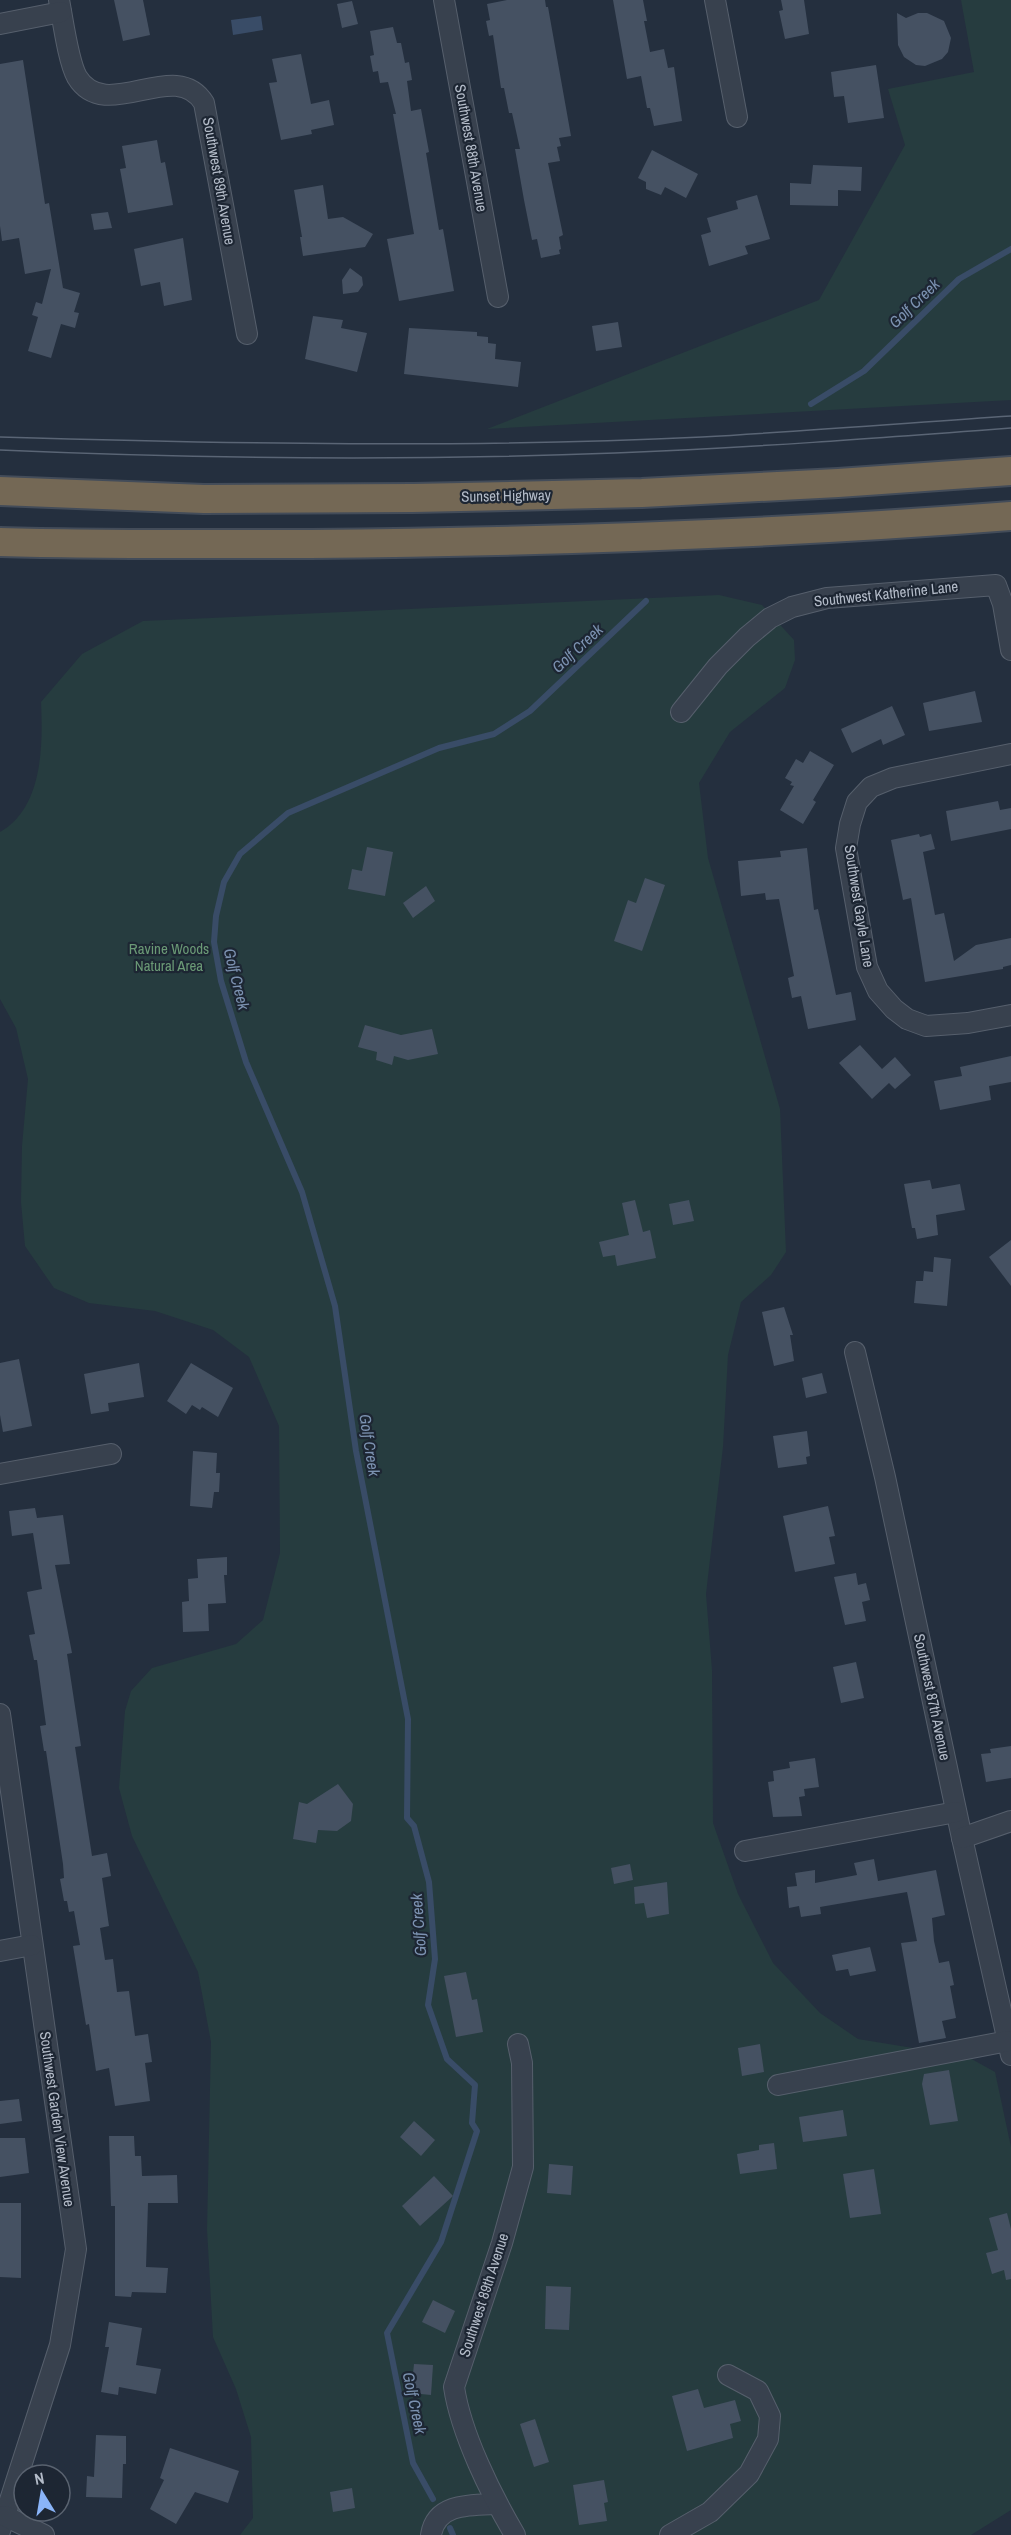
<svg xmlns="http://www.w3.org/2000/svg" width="1011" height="2535" viewBox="0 0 1011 2535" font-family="'Archivo Narrow',sans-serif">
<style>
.green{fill:#263c3f}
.water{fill:#394c67}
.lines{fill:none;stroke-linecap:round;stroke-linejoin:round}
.stream{stroke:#394c67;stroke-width:6}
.building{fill:#455162}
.minor-casing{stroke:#565f6c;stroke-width:22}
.highway-casing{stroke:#434c59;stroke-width:32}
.minor{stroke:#38414e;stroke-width:20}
.highway{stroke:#746855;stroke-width:28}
.tram{stroke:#5a6575;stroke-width:1.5}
.labels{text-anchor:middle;stroke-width:4.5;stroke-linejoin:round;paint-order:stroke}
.street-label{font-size:15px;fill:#b4bcc9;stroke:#1d2633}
.park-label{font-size:15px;fill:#6b9a76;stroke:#1d2633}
.water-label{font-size:16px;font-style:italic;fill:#7c92b1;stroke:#1d2633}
</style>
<rect width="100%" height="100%" fill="#242f3e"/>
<!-- green -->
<g class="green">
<path d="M961 0H1011V400L487 429 819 300 905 145 888 89 974 72Z"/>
<path d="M719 595 762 605 794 640 795 660 785 688 730 732 699 783 708 858 780 1109 786 1252 771 1275 741 1302 728 1355 723 1447 706 1594 712 1670 713 1823 738 1894 773 1963 820 2013 858 2039 968 2057 995 2072 1011 2147V2510L971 2535H240L253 2518 251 2437 236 2389 213 2337 207 2229 211 2042 198 1972 132 1836 119 1788 125 1711 131 1691 152 1668 236 1644 263 1620 280 1553 279 1426 249 1357 213 1330 155 1311 89 1303 54 1288 25 1246 21 1202 22 1146 28 1079 16 1028 0 999V832C43 808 43 745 41 702L82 654 143 621Z"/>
</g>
<!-- water -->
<path class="water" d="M261 16 263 30 233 35 231 20Z"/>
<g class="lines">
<!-- stream -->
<g class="stream">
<path d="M811 404 864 371 959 279 1011 249"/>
<path d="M433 2499 413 2463 387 2333 441 2242 477 2131 472 2123 475 2085 447 2059 428 2005 435 1959 429 1882 414 1826 407 1818 408 1719 356 1451 335 1306 302 1192 246 1062 221 981 214 942 216 916 224 882 240 854 288 813 439 748 494 734 530 711 646 601"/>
<path d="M450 2528 453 2535"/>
</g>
</g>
<!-- building -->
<g class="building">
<path d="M114 0H143L150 35 123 41Z"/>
<path d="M507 0H545L546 7H548L571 136 559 138 561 146 557 147 560 161 548 163 563 235 559 237 561 249 559 250 560 254 541 258 537 239 532 240 524 200 515 149H520L512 113H509L504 88H501L493 35 489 36 486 21 490 20 487 4Z"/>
<path d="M613 0H643L647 21H644L650 52 664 49 668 68 674 67 682 121 654 126 650 108H647L641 76 627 79Z"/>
<path d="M781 0H804L809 34 785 39 779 11 783 10Z"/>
<path d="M352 1 358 24 342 28 337 4Z"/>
<path d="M897 13 906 18 918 13H927L944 21 951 38 948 52 942 59 925 66 916 65 904 57 898 45Z"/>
<path d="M393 27 397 43H401L405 63 409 62 412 80 407 81 411 111 421 109 429 152 426 153 439 230 443 229 454 291 399 301 387 239 414 234 393 114H396L388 82 380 83 378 71 373 72 370 56 374 55 370 31Z"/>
<path d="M301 54 311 104 329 100 334 125 311 130 312 134 281 140 269 83 277 82 272 59Z"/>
<path d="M23 60 45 204 49 203 63 288 80 293 74 312 79 313 75 328 61 324 51 358 28 351 38 317 32 315 36 302 42 304 51 269 25 274 19 238 2 241 0 226V64Z"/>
<path d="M876 65 884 118 848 123 844 96 834 97 831 72Z"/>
<path d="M157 140 161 163 165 162 173 205 128 213 120 169 126 168 122 146Z"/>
<path d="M652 150 698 174 686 198 665 187 661 195 646 189V182L638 178Z"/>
<path d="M813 165 862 167 861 191 838 190V206L790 205V183L811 184Z"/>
<path d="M323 185 328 219 343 217 373 234 365 247 303 256 300 237H302L294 190Z"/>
<path d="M757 195 770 239 745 246 748 254 709 266 701 235 711 232 707 218 738 209 736 201Z"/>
<path d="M108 212 112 228 94 230 91 214Z"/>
<path d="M183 238 192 300 164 306 160 282 141 286 134 249Z"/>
<path d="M350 268 362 277 363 285 358 292 343 294 342 280Z"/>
<path d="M313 316 343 320 341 328 367 333 357 372 305 359Z"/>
<path d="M618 322 622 347 596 351 592 326Z"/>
<path d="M409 328 477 332V336L488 337V343L496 344 495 359 521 362 518 387 404 374Z"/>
<path d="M975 691 982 722 929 731 923 703Z"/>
<path d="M892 706 905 735 883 745 881 739 852 753 841 729Z"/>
<path d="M810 751 834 765 813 800 816 802 803 824 780 810 794 786 790 785 792 782 785 778 796 759 803 763Z"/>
<path d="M998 801 1000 810 1011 808V829L951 841 946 811Z"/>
<path d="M919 834 920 837 931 834 935 849 923 852 935 915 944 913 954 961 976 945 1011 938V965L1003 967V969L925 982 911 898 903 900 891 840Z"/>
<path d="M367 847 393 852 385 896 348 889 352 869 362 871Z"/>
<path d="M807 848 814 910 818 909 836 995 851 992 856 1020 808 1029 801 996 792 998 788 978 794 976 779 899 766 900 765 893 741 896 738 861 781 857 780 851Z"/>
<path d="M645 878 665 885 642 951 614 941 628 900 636 903Z"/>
<path d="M426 886 435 901 413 918 403 903Z"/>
<path d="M365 1025 401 1035 432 1029 438 1054 408 1060 394 1056 392 1065 376 1060 377 1052 358 1047Z"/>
<path d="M860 1045 882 1069 895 1057 911 1075 895 1089 889 1083 872 1099 839 1063Z"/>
<path d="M1011 1056V1082L989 1086 991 1100 940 1110 934 1081 962 1076 960 1067Z"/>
<path d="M930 1180 932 1189 960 1184 965 1210 936 1215 938 1235 917 1239 915 1228H912L904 1184Z"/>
<path d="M635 1200 643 1232 650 1230 656 1258 617 1266 615 1255 603 1257 599 1242 629 1235 622 1203Z"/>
<path d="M689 1200 694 1221 673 1225 669 1204Z"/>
<path d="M1011 1240V1286L989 1257Z"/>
<path d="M934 1257 951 1259 947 1306 914 1303 916 1281H923L924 1271 933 1272Z"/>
<path d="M784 1307 793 1335H790L794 1361 774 1366 762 1312Z"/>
<path d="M19 1359 32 1426 3 1432 0 1415V1363Z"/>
<path d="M139 1363 144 1397 108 1403 109 1411 91 1414 84 1374Z"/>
<path d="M191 1363 233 1388 218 1417 202 1407 200 1410 192 1405 186 1414 167 1401Z"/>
<path d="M822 1373 827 1393 806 1398 802 1378Z"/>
<path d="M807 1431 810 1456 806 1457 807 1464 778 1468 773 1436Z"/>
<path d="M193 1451 217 1453 216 1473H220L219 1492H214L212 1508 190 1506Z"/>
<path d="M828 1506 835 1536 829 1537 835 1564 795 1572 783 1516Z"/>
<path d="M35 1508 37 1518 63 1515 70 1564 55 1565 72 1653 67 1654 81 1746 75 1747 92 1856 107 1853 111 1876 102 1878 109 1926 100 1928 105 1960 113 1959 117 1992 129 1991 135 2036 148 2034 152 2062 145 2063 150 2101 115 2106 109 2068 96 2071 89 2024 86 2025 73 1946 80 1945 74 1911 69 1912 67 1901H64L60 1879 64 1878 63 1864 46 1751H44L40 1726 46 1725 37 1660H34L29 1635 35 1634 27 1592 42 1589 33 1533 12 1536 9 1511Z"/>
<path d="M227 1557V1575H224L226 1603 208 1604 209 1631 183 1632 182 1602 189 1601 188 1579 198 1578 197 1559Z"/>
<path d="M856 1573 858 1585 866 1583 870 1600 862 1602 866 1621 845 1625 834 1577Z"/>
<path d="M856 1662 864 1698 841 1703 833 1667Z"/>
<path d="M1011 1746V1778L986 1782 981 1754 991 1753 990 1749Z"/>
<path d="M815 1758 819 1787 804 1789 805 1796 799 1797 802 1816 773 1817 768 1782 774 1781 773 1771 790 1768 789 1762Z"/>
<path d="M338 1784 353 1804 351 1821 337 1831 318 1830 316 1843 293 1839 299 1802 307 1804Z"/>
<path d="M874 1859 878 1881 936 1870 945 1915 932 1918 934 1941 939 1963 949 1961 954 1985 950 1986 956 2018 942 2021 946 2038 919 2043 901 1943 917 1941 907 1892 820 1907 821 1914 801 1917 799 1906 789 1908 787 1887 797 1886 795 1873 815 1870V1883L857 1875 854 1863Z"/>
<path d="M630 1864 633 1880 614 1884 611 1868Z"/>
<path d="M667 1882 669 1914 647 1918 644 1903 635 1904 634 1887Z"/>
<path d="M870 1947 876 1971 850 1976 848 1969 836 1971 832 1955Z"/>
<path d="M466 1972 472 2000 477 1999 483 2032 456 2037 444 1976Z"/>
<path d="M760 2044 764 2072 742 2076 738 2048Z"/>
<path d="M949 2070 958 2121 930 2125 922 2084 924 2074Z"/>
<path d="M19 2099 22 2121 0 2124V2101Z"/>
<path d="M843 2110 847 2136 803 2142 799 2117Z"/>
<path d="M414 2121 435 2140 421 2156 400 2137Z"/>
<path d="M109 2136H134L135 2156H141L142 2176 177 2175 178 2203H148L146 2267 168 2268 166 2293 132 2292 131 2297 115 2296V2206H111Z"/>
<path d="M0 2138H25L29 2173 0 2177Z"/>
<path d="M774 2143 777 2169 740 2174 737 2154 759 2150V2145Z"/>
<path d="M549 2164 573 2166 571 2195 547 2193Z"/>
<path d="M874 2169 881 2214 850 2218 843 2174Z"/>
<path d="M434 2176 453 2196 420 2226 402 2206Z"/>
<path d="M0 2203H21V2278L0 2277Z"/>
<path d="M1007 2213 1011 2229V2279L1006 2280 1004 2270 992 2274 986 2253 998 2250 989 2218Z"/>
<path d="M546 2286 571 2287 569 2330 545 2329Z"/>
<path d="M433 2300 455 2311 445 2333 422 2322Z"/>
<path d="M109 2322 142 2328 136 2365 161 2369 156 2394 119 2387 118 2395 101 2392 109 2347H105Z"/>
<path d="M414 2364 433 2365 431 2395 411 2393Z"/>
<path d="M698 2389 704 2408 735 2400 741 2421 730 2424 733 2438 687 2451 672 2396Z"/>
<path d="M535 2419 549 2462 534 2467 520 2424Z"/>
<path d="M96 2435 126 2436V2464H123L122 2498 86 2497 87 2476 94 2477Z"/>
<path d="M170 2448 239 2471 228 2503 195 2492 176 2524 150 2509 164 2480 160 2478Z"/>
<path d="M604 2480 608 2502 604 2503 607 2521 579 2525 573 2485Z"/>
<path d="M352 2488 355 2508 333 2512 330 2492Z"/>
</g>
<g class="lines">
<defs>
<g id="minor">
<path d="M59 0C63 20 68 61 77 77 106 125 175 56 204 103L247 334"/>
<path d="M444 0 498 297"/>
<path d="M715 0 737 117"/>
<path d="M0 24 61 12"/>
<path d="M681 712 718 666 747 637 770 618 792 607 827 598 996 585 1003 604 1011 650"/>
<path d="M1011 754 893 778 871 787 857 802 850 824 846 848 867 967 878 991 894 1009 907 1019 926 1026 968 1023 1011 1015"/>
<path d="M855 1352 885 1477 962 1838 1011 2055"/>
<path d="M0 1474 111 1454"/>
<path d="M0 1714 76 2249 60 2345 0 2531"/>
<path d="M962 1838 1011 1821"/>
<path d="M745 1851 956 1812"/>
<path d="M0 1951 32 1945"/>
<path d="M778 2085 1008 2041"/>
<path d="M5 2516 44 2535"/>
<path d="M431 2535C436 2503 470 2505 497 2504"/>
<path d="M515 2535C491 2494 461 2434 454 2387L502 2243 523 2167 522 2063 518 2044"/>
<path d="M670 2535 710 2512 749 2474 768 2439 770 2416 758 2391 728 2375"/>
</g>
<g id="highway">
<path d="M0 491 204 499 413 498 642 493 838 483 1011 471"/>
<path d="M0 542C103 545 207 544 310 544 544 542 778 534 1011 516"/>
</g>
</defs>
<!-- minor casing -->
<use href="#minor" class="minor-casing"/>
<!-- highway casing -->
<use href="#highway" class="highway-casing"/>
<!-- minor -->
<use href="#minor" class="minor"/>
<!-- highway -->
<use href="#highway" class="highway"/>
<!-- tram -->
<g class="tram">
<path d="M0 437C234 444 468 448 702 437 805 431 908 423 1011 416"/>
<path d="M0 450C205 459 411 461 615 453 747 448 879 438 1011 428"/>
</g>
</g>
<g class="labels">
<!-- street labels -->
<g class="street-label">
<text transform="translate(471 148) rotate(80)" y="5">Southwest 88th Avenue</text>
<text transform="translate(219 181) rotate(80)" y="5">Southwest 89th Avenue</text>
<text transform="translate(506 496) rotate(-1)" y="5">Sunset Highway</text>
<text transform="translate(886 594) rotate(-6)" y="5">Southwest Katherine Lane</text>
<text transform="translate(859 906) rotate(81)" y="5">Southwest Gayle Lane</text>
<text transform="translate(932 1697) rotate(78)" y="5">Southwest 87th Avenue</text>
<text transform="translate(57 2119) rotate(82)" y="5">Southwest Garden View Avenue</text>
<text transform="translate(484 2295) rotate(-72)" y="5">Southwest 89th Avenue</text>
</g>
<!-- park labels -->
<g class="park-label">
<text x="169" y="954">Ravine Woods<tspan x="169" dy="17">Natural Area</tspan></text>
</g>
<!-- water labels -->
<g class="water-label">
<text transform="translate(914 303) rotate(-44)" y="6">Golf Creek</text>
<text transform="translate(577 648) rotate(-43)" y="6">Golf Creek</text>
<text transform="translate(237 979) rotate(76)" y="6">Golf Creek</text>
<text transform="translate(370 1445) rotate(81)" y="6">Golf Creek</text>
<text transform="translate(418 1925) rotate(-94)" y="6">Golf Creek</text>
<text transform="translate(415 2403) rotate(78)" y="6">Golf Creek</text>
</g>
</g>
<!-- north arrow -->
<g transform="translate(42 2493) rotate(349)"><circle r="28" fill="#1d2633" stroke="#59626f" stroke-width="1.5"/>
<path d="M0-4.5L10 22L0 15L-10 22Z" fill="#8ab4f8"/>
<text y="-9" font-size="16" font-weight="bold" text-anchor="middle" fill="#b4bcc9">N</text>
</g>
</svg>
